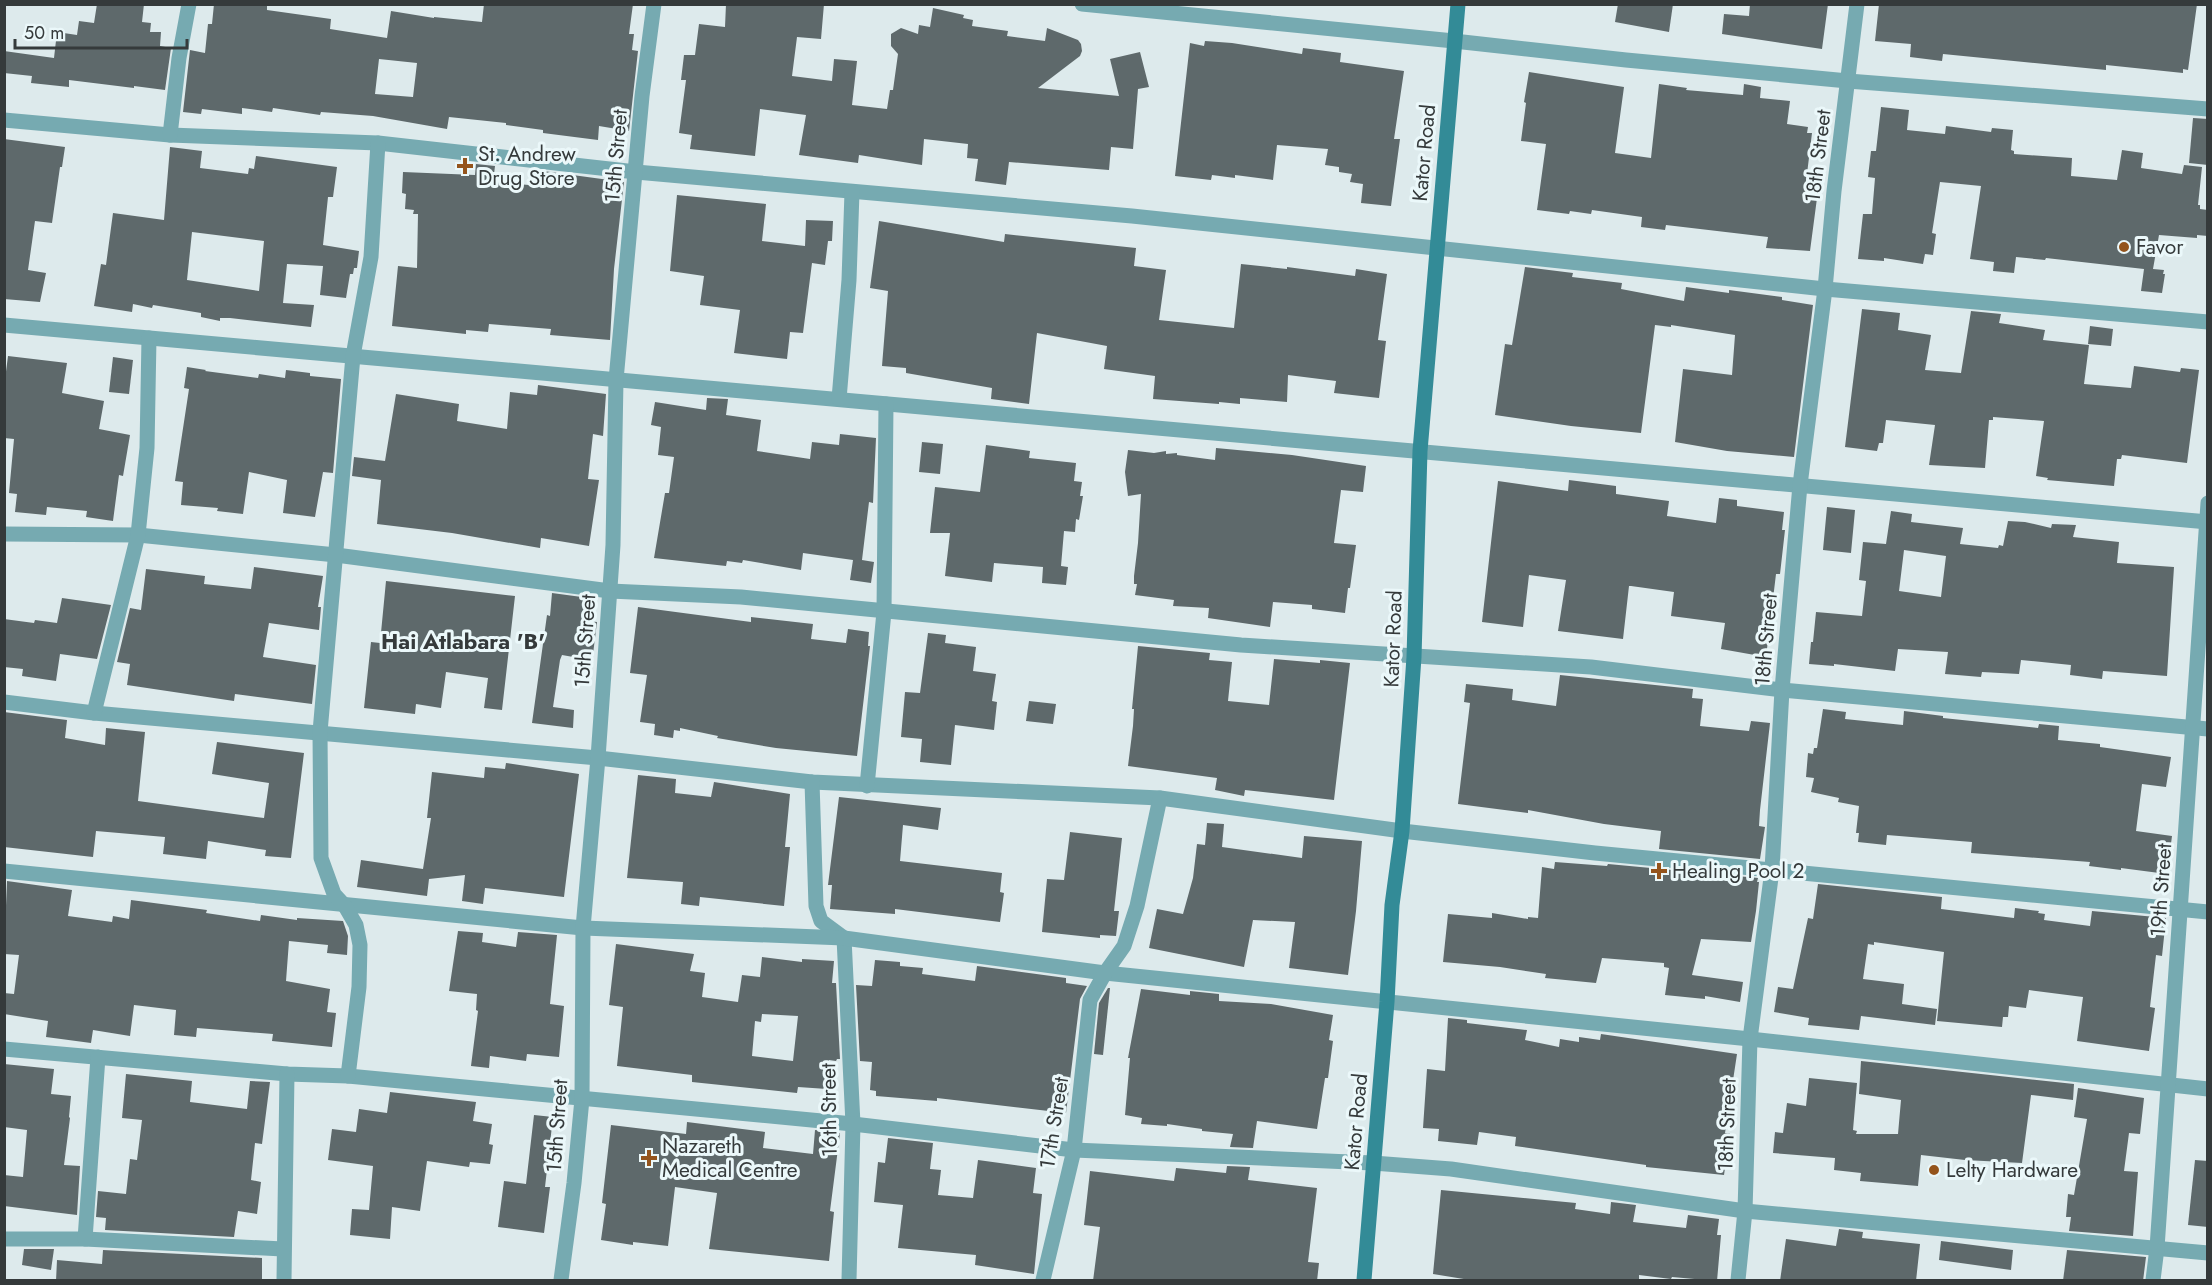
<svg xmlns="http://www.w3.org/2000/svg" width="2212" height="1285" viewBox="0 0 2212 1285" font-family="Jost,sans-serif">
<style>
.building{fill:#5e696b;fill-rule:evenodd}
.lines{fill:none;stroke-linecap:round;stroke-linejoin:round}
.minor{stroke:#76aab1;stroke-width:15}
.secondary{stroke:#338b97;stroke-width:15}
.poi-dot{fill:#94541c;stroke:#ebf8fa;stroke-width:2}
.labels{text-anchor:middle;stroke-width:6;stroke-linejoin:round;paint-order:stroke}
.street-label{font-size:21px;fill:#353a3b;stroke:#ebf8fa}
.poi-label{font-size:21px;fill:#353a3b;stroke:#ebf8fa;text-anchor:start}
.neighbourhood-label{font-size:22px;font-weight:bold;fill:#353a3b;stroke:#ebf8fa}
</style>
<rect width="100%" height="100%" fill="#ddeaec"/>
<!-- building -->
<g class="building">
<path d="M97 4H144L142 22 151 23 150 32H161L160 46 171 48 165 90 134 86V88L69 80V87L31 83 32 76 4 73V51L54 58 57 32 77 35 79 21 94 23Z"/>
<path d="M214 4H267V10L331 19 330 29 387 38 391 11 434 18V17L482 22 484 4H633L629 34H634L632 50 638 51 629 131 599 126 598 140 543 133V130L506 125V123L449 117 447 129 373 116 321 112 320 115 273 108 272 112 242 108V114L202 109 201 114 183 112 190 50 205 53 208 24H212ZM379 59 417 63 413 97 375 94Z"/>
<path d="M726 4H824L821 39 797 37 792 76 832 81 834 59 857 61 852 105 887 109 890 90H893L898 54 891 46V34L901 28 918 34 919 25 930 27 933 8 964 15 963 18 973 20 972 26 1008 31 1007 36 1045 41 1047 28 1078 40 1081 44 1082 51 1080 56 1038 88 1119 96 1110 59 1140 52 1149 87 1138 89 1133 149 1111 147 1109 170 1009 162 1006 185 975 181 978 159 967 158 968 144 924 139 922 165 859 155 858 163 799 155 806 115 760 109 755 156 690 149 692 135 679 133 686 80H681L684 55H695L699 24 725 27Z"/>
<path d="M1618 4H1673L1669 32 1615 22Z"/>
<path d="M1750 4H1828L1822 49 1722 34 1724 14 1749 16Z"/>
<path d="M1879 4H2197L2188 70 2183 69V73L2106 65V70L1943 54 1942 61 1910 57 1911 44 1875 41Z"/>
<path d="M1205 41 1232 43 1302 54 1303 48 1341 53 1340 62 1404 71 1394 139H1400L1391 206 1361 203 1363 184 1350 182 1352 174 1339 172V167L1325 165 1328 149 1277 145 1273 180 1235 175V178L1212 175 1211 180 1175 176 1190 43 1204 46Z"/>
<path d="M1529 72 1624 87 1615 153 1651 158 1659 84 1687 88 1686 90 1743 95 1744 84 1761 87 1760 98 1790 101 1787 124 1808 127 1807 133H1812L1806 182 1819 183 1810 251 1766 248 1768 237 1666 225 1665 230 1641 227 1642 217 1592 210 1591 214 1570 211 1569 214 1537 210 1546 144 1521 141 1526 103 1524 102Z"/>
<path d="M1881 107 1909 110 1907 130 1945 134 1946 126 1991 132 1992 128 2013 130 2011 150 2014 151V154L2072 158 2071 176 2117 180 2122 150 2143 153 2141 168 2182 174 2184 165 2202 167 2198 205H2200V209L2208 210V236L2197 235V238L2159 235 2153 269 2164 270 2163 274H2165L2162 293 2141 291 2144 269 2046 258 2045 260 2016 257 2014 273 1993 271 1994 262 1970 259 1981 186 1940 182 1932 233 1936 234 1933 255 1925 254 1923 264 1884 258V261L1858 259 1863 214H1872L1875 178 1868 177 1871 151H1876Z"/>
<path d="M2193 118 2208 119V165L2189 163Z"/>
<path d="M4 139 65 147 62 167H60L52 223 35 221 28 270 46 273 40 302 4 299Z"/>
<path d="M170 147 202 151 200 168 248 174 249 168 254 169 256 156 337 167 333 197H328L323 245 359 251 357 268H354L353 274H350L346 298 320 295 323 266 287 264 283 303 314 305 311 327 230 318H220V321L201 317V313L153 305 152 308 133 304 132 312 94 306 101 264 106 265 113 213 164 220ZM192 232 264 241 259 291 187 280Z"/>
<path d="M476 164 495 166 493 182 541 186 543 171 624 182 614 269 610 340 550 335 551 329 489 324 488 332 466 330V334L392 326 398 266 417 268 418 214H413L414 210 405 209 406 194 402 193 403 172 475 175Z"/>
<path d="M677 195 766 204 762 241 805 246 806 220 833 221 832 241H828L825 265 812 263 803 333 790 332 787 359 734 353 740 310 700 305 704 276 670 271Z"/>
<path d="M879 221 1004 242 1005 234 1136 248 1134 266 1166 270 1159 320 1234 328 1241 264 1287 269V267L1355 276 1356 269 1387 274 1378 340 1386 341 1379 398 1334 393 1336 381 1288 375 1287 402 1240 398V404L1219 402V404L1153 399 1155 376 1104 369 1107 346 1037 333 1029 404 991 399 992 388 906 373V368L882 366 888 291 870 288Z"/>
<path d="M1525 267 1573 273 1572 277 1622 283 1621 289 1684 301 1686 287 1729 293V290L1782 297V300L1813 305 1794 457 1727 451 1675 442 1683 369 1732 375 1735 335 1671 325V327L1655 325 1641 433 1571 426 1495 415 1505 344 1512 345Z"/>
<path d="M1862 309 1900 313 1898 330 1931 335 1925 370 1961 373 1971 311 2001 314 1999 323 2045 330 2043 340 2089 345 2084 384 2131 388 2134 366 2180 372 2181 368 2199 370 2187 463 2122 455 2121 459H2117L2114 486 2047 480 2048 478 2036 476 2044 421 1993 417V420H1989L1985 468 1929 465 1935 425 1886 420 1883 443H1879L1877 451 1845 447Z"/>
<path d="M2090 326 2113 329 2111 346 2088 344Z"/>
<path d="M8 356 67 363 62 393 104 401 99 429 130 435 123 476 119 475 113 521 86 517 87 511 47 507 46 515 15 512 17 494 9 493 14 439 4 438V387Z"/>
<path d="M113 357 133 360 129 394 109 392Z"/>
<path d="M187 367 206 370 205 371 258 378 259 374 285 378 286 370 310 373V376L341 379 333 473 323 472 315 517 283 513 287 480 249 472 243 514 217 511 218 508 181 505 183 482 175 481 189 389 184 388Z"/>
<path d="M538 385 606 394 603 436 593 434 588 479 599 480 589 546 541 538 540 548 452 533 377 524 381 480 352 476 354 457 385 461 396 394 459 404 457 421 507 429 510 392 537 395Z"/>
<path d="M707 398 728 399 726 415 761 420 757 451 810 459 812 442 839 445 840 434 876 438 873 503 869 502 862 560 874 562 871 583 850 580 853 560 803 553 801 570 743 560 742 563 727 561 726 566 654 558 665 493H669L674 457 658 455 661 427 651 425 655 402 706 410Z"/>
<path d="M922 442 943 444 940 474 919 472Z"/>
<path d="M986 445 1030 451 1029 458 1076 463 1074 481 1082 482 1080 496H1083L1079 520 1076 519 1075 532 1064 531 1061 566 1068 567 1066 585 1042 583 1043 567 994 563 992 582 945 576 950 533H930L935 487 980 492Z"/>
<path d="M1216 448 1292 455 1366 466 1363 492 1341 490 1334 543 1356 545 1350 588H1348L1345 613 1312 609V605L1273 602 1270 627 1208 618 1209 608 1173 606 1174 600 1135 595 1137 584H1134V576L1138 543 1141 494 1128 496 1125 472 1128 450 1154 453 1166 451V454L1177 453V455L1215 460Z"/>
<path d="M1569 480 1616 486V494L1669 501 1667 516 1716 523 1719 498 1737 500V506L1784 512 1782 530H1785L1780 574H1776L1766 657 1721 649 1725 623 1671 616 1674 592 1631 586H1629L1623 639 1558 631 1566 580 1529 575 1523 627 1482 622 1498 481 1568 491Z"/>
<path d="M1827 507 1855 510 1851 553 1823 550Z"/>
<path d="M1891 511 1912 514 1911 522 1963 528 1960 544 1998 548 1999 545 2003 546 2008 521 2025 522 2051 528 2052 524 2076 525 2073 537 2119 542 2117 563 2174 567 2167 676 2103 671 2102 679 2070 675 2071 665 2021 660 2019 674 1982 672 1981 677 1945 674 1948 652 1898 649 1895 671 1834 664V666L1809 664 1811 642H1813L1816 612 1862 616 1866 581 1859 580 1863 542 1886 544ZM1904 550 1946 556 1941 597 1899 591Z"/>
<path d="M254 567 323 576 318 607H321L319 630 269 623 263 657 316 665 312 704 235 694 234 701 127 685 130 664 117 662 130 608 141 610 146 569 205 576 204 584 251 589Z"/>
<path d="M386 581 515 596 502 710 484 708 488 678 446 672 441 708 416 704 415 714 364 708 371 642 380 643Z"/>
<path d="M552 593 589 598 586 621 597 622 593 654 579 652V658L562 655 560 660 553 707 574 710 573 728 532 723 547 615 550 616Z"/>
<path d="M62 598 111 605 97 659 60 654 56 681 22 676 23 669 4 667V619L34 623 35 620 57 623Z"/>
<path d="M638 607 751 622V617L813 624 811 639 846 643 848 629 869 632 868 646H870L857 756 776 748 717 738 718 736 680 728V731L674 730 673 738 654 735 655 724 640 722 647 675 630 673Z"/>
<path d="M928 633 946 635 945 643 976 647 973 671 996 674 992 701 997 702 994 730 955 725 951 765 920 762 922 739 901 737 905 692 920 693Z"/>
<path d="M1138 646 1210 653 1209 660 1232 662 1228 701 1269 705 1274 659 1320 663V660L1350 663 1334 800 1245 790 1244 796 1215 790 1217 778 1128 766 1133 726 1134 709H1132Z"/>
<path d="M1560 675 1693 689 1692 698 1703 699 1700 726 1749 731 1751 721 1770 723 1760 810 1759 826 1765 827 1760 859 1659 849 1661 831 1604 824 1528 810V813L1458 804 1470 703 1464 702 1466 684 1513 689 1512 700 1556 706Z"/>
<path d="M1029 701 1056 704 1053 724 1026 721Z"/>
<path d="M1823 709 1846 712 1845 719 1903 725 1904 711 1943 716V718L2038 728 2039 724 2059 726 2058 740 2100 744V747L2171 757 2166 787 2142 784 2136 831 2172 836 2167 874 2121 868V870L2089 866 2090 862 1971 853 1972 842 1887 835 1886 845 1858 842 1859 833H1856L1859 806 1838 802 1839 798 1811 792 1814 778 1806 777 1808 753 1813 754 1814 748H1817Z"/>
<path d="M4 712 67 720 65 738 105 745 106 728 145 732 138 801 264 818 269 783 212 774 217 742 304 753 291 858 265 856 266 850 208 841 206 859 163 854 165 837 96 831 93 857 4 847Z"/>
<path d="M506 763 579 774 564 897 485 888 483 904 462 901 465 875 429 879 427 896 357 887 361 860 423 869 431 818H427L432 772 484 778 485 767 505 769Z"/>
<path d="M638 775 676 779 675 793 711 797 714 782 790 794 785 847H790L784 906 700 897 699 906 681 904 683 882 627 878Z"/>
<path d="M839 797 941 808 938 830 903 825 900 861 1002 873 1000 892 1004 893 1000 922 895 909V914L830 909 832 885H828Z"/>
<path d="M1207 823 1224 824 1222 847 1302 858 1304 836 1362 841 1356 911 1348 975 1289 968 1295 922 1253 920 1244 967 1149 948 1157 909 1183 914 1193 878 1197 844 1205 845Z"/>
<path d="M1070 832 1122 838 1114 911H1119L1116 936 1100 935V938L1042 932 1047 879 1064 880Z"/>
<path d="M1555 862 1607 866 1608 864 1758 878 1757 882H1759L1756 911 1751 942 1701 939 1692 975 1743 982 1740 1002 1705 996V999L1665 995 1669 968 1664 967V963L1602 958 1596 983 1545 978 1546 974 1500 967 1443 962 1448 914 1492 918V913L1528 919V917L1538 918 1542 867 1554 869Z"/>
<path d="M7 881 72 890 68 916 112 922 113 916 129 919 131 900 207 910 206 913 260 921 261 915 297 920V918L343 921 348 936 347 955 327 953 328 945 289 941 286 981 330 989 327 1012 336 1013 332 1047 272 1041 273 1034 197 1028 196 1037 174 1035 176 1010 134 1005 130 1036 93 1030 91 1043 46 1037 48 1021 4 1014V993L14 994 19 955 4 954Z"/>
<path d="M1818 884 1942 897 1941 909 2014 918 2015 908 2039 911 2038 913 2045 914 2044 920 2090 926 2092 911 2166 918 2162 956 2156 955 2150 1007 2155 1008 2149 1051 2077 1041 2083 997 2029 990 2026 1008 2009 1006 2008 1017H2003L2002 1027 1937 1021 1944 952 1874 942V945L1868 944 1863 979 1904 984 1902 1004 1937 1009 1935 1025 1861 1016 1859 1030 1808 1025 1809 1018 1774 1012 1778 987 1793 989 1808 918 1813 919Z"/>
<path d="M458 931 483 933 482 942 516 947 518 932 557 935 550 1004 564 1006 559 1057 527 1054 526 1061 490 1056 489 1068 471 1066 478 1011 476 1010 477 994 449 991Z"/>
<path d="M616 944 694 954 690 971 705 973 702 997 738 1002 742 975 760 977 762 957 802 962V959L834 961 832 983H836L840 1059H837L836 1061 829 1060 827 1089 798 1087 797 1093 692 1082V1075L617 1066 623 1007 609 1005ZM762 1014 798 1016 793 1061 752 1056 755 1021 761 1022Z"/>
<path d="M875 960 900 962V966L923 968 922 974 975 981 977 966 1066 978V983L1087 986 1080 999 1066 1113 937 1098V1101L876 1096V1091L870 1090 872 1062 860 1061 856 985 872 986Z"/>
<path d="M1108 988H1110L1103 1055 1094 1054 1099 1003Z"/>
<path d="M1141 989 1190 995V991L1219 994V1001L1271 1004 1333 1015 1329 1040 1333 1041 1328 1078H1325L1317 1129 1257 1121 1253 1148 1230 1147 1233 1134 1202 1131V1129L1167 1124V1126L1141 1124 1142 1118 1125 1115 1130 1058H1128Z"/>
<path d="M1448 1018 1467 1020V1023L1527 1030 1525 1040 1559 1047 1560 1039 1579 1042V1037L1600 1040 1601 1034 1737 1054 1725 1133H1730L1724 1175 1646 1167V1165L1515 1146 1516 1137 1479 1132 1477 1145 1438 1141 1439 1129 1423 1128 1427 1069 1445 1071Z"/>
<path d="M1861 1061 2074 1084 2073 1100 2031 1095 2022 1163 1965 1160 1921 1155 1918 1186 1860 1181 1861 1173 1834 1170 1835 1158 1773 1153 1775 1132 1783 1133 1787 1103 1806 1106 1809 1078 1857 1083 1853 1130 1857 1131 1856 1134H1898L1901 1100 1859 1094Z"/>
<path d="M4 1064 54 1069 51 1094 71 1096 69 1117 70 1118 64 1165 80 1166 77 1215 4 1206V1175L23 1177 27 1130 4 1127Z"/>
<path d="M126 1074 192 1081 190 1102 247 1109 250 1081 270 1082 262 1144 255 1143 251 1180 261 1182 257 1214 238 1211 234 1237 105 1230 106 1218 96 1217 98 1191 126 1194 130 1159 137 1160 142 1120 122 1118Z"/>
<path d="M2078 1088 2144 1098 2140 1134 2129 1133 2124 1171 2138 1172 2133 1236 2069 1231 2071 1217H2066L2068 1194 2074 1195 2087 1119 2074 1117Z"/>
<path d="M390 1092 476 1102 473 1121 492 1124 489 1144 493 1145 490 1164 470 1162 469 1167 427 1161 420 1211 392 1207 390 1239 350 1235 352 1209 369 1210 373 1166 328 1160 332 1129 356 1132 359 1109 387 1113Z"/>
<path d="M534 1115 553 1117 545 1187H550L544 1233 498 1227 504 1181 526 1184Z"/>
<path d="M687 1122 765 1132 763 1148 813 1154 815 1130 840 1133 830 1211 834 1212 829 1261 709 1249 717 1193 675 1187 668 1246 633 1242V1245L601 1240 606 1204 602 1203 611 1125 686 1134Z"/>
<path d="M888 1138 933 1143 930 1169 941 1170 938 1195 973 1198 978 1160 1036 1168 1033 1193 1042 1194 1034 1274 975 1265 976 1255 898 1248 903 1205 874 1202 878 1162 885 1163Z"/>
<path d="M2195 1160 2208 1161V1227L2188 1225Z"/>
<path d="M1227 1166 1250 1167 1248 1180 1317 1188 1308 1262 1319 1263 1317 1281H1093L1100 1227 1084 1225 1090 1171 1174 1181 1176 1168 1226 1173Z"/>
<path d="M1441 1190 1576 1203 1575 1209 1610 1214 1611 1202 1636 1205 1633 1222 1686 1228 1688 1215 1719 1219 1717 1235H1721L1717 1281 1672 1277 1671 1279 1639 1275V1281H1476L1433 1274Z"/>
<path d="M1839 1229 1863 1232 1862 1238 1920 1244 1916 1281H1780L1786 1239 1836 1246Z"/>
<path d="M1941 1241 2013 1250 2011 1270 1939 1260Z"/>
<path d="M24 1249H54L51 1270 22 1265Z"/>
<path d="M103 1250 262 1258V1281H56L57 1260 102 1264Z"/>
<path d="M2067 1250 2146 1257 2143 1281H2063Z"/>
</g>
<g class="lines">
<!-- minor -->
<g class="minor">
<path d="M1082 4 1454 41 1626 60 1848 81 2208 109"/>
<path d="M4 120 170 135 378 143 636 172 1132 216 1825 289 2208 322"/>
<path d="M170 135 179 58 189 4"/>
<path d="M4 325 2208 522"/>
<path d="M839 399 849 280 852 192"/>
<path d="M4 534 138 535 336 555 610 591 741 597 1241 645 1591 667 1782 690 2208 729"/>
<path d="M4 702 94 713 598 758 812 782 1160 798 1402 831 1595 853 2208 912"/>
<path d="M94 713 138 535 147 448 149 338"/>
<path d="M812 782 816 906 821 921 844 938 853 1124 849 1280"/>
<path d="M867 786 884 612 886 404"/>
<path d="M4 871 583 928 844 938 1105 973 1750 1039 2208 1089"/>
<path d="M4 1049 287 1074 348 1076 696 1109 853 1124 1074 1150 1373 1163 1451 1169 1745 1211 2208 1253"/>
<path d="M348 1076 359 987 360 945 356 925 345 906 334 894 321 858 320 732 353 356 371 257 378 143"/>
<path d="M4 1239H85L283 1249"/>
<path d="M85 1239 98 1057"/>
<path d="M284 1280 287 1074"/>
<path d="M561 1280 574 1183 582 1099 583 928 598 758 613 545 616 380 642 96 654 4"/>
<path d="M1043 1280 1074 1150 1090 1000 1105 973 1124 946 1137 906 1160 798"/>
<path d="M1738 1280 1745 1211 1750 1039 1772 870 1782 690 1800 485 1825 289 1834 191 1857 4"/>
<path d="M2153 1280 2157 1248 2208 503"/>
</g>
<!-- secondary -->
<path class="secondary" d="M1364 1280 1387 1002 1392 905 1402 831 1414 657 1420 451 1458 4"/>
</g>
<!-- markers -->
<g class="poi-dot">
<path d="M462 157h6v6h6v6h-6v6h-6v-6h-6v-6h6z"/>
<circle cx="2124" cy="247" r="6"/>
<path d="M1656 862h6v6h6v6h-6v6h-6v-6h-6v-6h6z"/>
<path d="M646 1149h6v6h6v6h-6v6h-6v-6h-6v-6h6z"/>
<circle cx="1934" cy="1170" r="6"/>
</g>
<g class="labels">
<!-- street labels -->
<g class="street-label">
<text transform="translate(1424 153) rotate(-85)" y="7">Kator Road</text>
<text transform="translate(616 156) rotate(-85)" y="7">15th Street</text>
<text transform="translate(1818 156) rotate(-83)" y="7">18th Street</text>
<text transform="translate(1393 639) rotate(-88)" y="7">Kator Road</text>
<text transform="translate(1766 640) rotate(-85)" y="7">18th Street</text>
<text transform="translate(585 641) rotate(-86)" y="7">15th Street</text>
<text transform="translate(2161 890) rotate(-86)" y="7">19th Street</text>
<text transform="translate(829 1110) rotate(-91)" y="7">16th Street</text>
<text transform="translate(1356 1122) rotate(-85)" y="7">Kator Road</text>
<text transform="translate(1054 1123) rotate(-81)" y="7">17th Street</text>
<text transform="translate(1727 1125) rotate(-88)" y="7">18th Street</text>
<text transform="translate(557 1126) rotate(-86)" y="7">15th Street</text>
</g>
<!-- poi labels -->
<g class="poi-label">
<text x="478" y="161">St. Andrew<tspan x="478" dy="24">Drug Store</tspan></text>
<text x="2136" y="254">Favor</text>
<text x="1672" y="878">Healing Pool 2</text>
<text x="662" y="1153">Nazareth<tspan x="662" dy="24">Medical Centre</tspan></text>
<text x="1946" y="1177">Lelty Hardware</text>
</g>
<!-- neighbourhood labels -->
<g class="neighbourhood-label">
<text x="463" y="649">Hai Atlabara 'B'</text>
</g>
</g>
<!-- border -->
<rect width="2212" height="1285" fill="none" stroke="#353a3b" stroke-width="12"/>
<!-- scale -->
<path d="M15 39v9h172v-9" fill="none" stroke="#353a3b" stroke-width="3"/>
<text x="24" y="39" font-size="18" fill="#353a3b" stroke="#ebf8fa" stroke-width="4.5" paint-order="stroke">50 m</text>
</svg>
